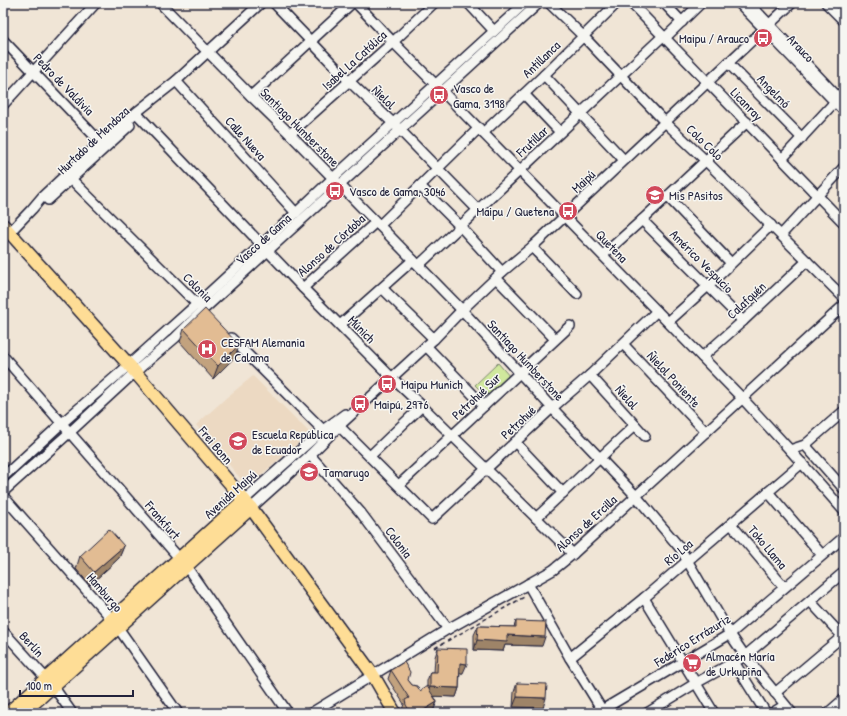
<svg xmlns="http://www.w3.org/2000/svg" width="847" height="716" viewBox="0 0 847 716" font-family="'Patrick Hand',sans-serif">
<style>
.built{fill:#ecd9c2}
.green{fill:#d0e89d;stroke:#79856c}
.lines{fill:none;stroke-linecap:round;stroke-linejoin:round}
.minor-casing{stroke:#22223b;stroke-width:12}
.major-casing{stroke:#22223b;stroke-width:15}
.path{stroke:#22223b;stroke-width:1.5;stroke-dasharray:4 3;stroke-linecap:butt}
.minor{stroke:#f6f6f2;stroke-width:9}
.major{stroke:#fedd96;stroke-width:12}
.wall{fill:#c2a27e;stroke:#22223b}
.shaded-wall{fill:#9e8467;stroke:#22223b}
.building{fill:#e2bc93;stroke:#22223b}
.labels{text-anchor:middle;stroke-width:3;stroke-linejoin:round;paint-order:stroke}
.poi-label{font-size:13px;fill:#22223b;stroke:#f6f6f2;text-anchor:start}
.street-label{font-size:13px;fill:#22223b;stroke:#f6f6f2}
</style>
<rect width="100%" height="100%" fill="#f0e5d6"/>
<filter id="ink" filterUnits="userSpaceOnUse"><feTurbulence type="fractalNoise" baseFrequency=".025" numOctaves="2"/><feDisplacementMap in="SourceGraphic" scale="8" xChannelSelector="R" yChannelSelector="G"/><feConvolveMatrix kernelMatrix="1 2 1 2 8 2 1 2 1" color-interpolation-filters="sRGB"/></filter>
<g filter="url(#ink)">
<!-- built -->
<path class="built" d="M253 376 310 433 250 484H245L196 425 227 397Z"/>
<!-- green -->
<path class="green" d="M498 363 510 377 488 398 475 385Z"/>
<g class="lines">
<defs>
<g id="minor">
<path d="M160 3 251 96 290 134 462 310 552 408 636 496 680 548 730 634 745 656 792 713"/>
<path d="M274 3 349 81 397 127 477 209"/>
<path d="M356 3 393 42 442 91 742 398 790 450 844 511"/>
<path d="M468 3 494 31"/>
<path d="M549 3 583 36 665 122 705 160 844 298"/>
<path d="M631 3 844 223"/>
<path d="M664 3 682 22"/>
<path d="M739 3 844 111"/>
<path d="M749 3 837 96"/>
<path d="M826 3 844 21"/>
<path d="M665 38 701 3"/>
<path d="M3 40 105 147"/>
<path d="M728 63 802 138"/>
<path d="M544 75 624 160"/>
<path d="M176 81 296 213"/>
<path d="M524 94 560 132"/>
<path d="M251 96 352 3"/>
<path d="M3 105 96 3"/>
<path d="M139 116 303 288 392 378 422 406 573 554"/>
<path d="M483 133 544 75 617 3"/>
<path d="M290 134 393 42 434 3"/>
<path d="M782 159 844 92"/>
<path d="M71 179 201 308"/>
<path d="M420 186 460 226 502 272"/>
<path d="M667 196 731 263"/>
<path d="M48 200 130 125"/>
<path d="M642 220 743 321"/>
<path d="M380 225 479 128"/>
<path d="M10 232 32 209 43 196 101 142 138 111 176 81 261 3"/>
<path d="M781 235 844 167"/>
<path d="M532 247 577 294"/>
<path d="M603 255 642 220 747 122"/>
<path d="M419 265 663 36"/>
<path d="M496 278 555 339"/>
<path d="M303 288 376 222"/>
<path d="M382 288 434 339"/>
<path d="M668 322 708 286 771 225"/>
<path d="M340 325 413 260"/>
<path d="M231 338 323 430"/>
<path d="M623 344 706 432"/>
<path d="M426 346 484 406"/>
<path d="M3 356 186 566 288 713"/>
<path d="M702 357 743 321 807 261"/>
<path d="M590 375 645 436"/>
<path d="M339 426 432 519 552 408 590 375 657 311"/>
<path d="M515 442 563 493"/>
<path d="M805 445 844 489"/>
<path d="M790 450 805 445 844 411"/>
<path d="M310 455 361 513 448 629"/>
<path d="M370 456 422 406"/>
<path d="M3 477 61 424 129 365 197 304 296 213 333 178 525 3"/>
<path d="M399 485 570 326"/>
<path d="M3 492 69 433 135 372 175 338 203 310 539 3"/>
<path d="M768 492 822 555"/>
<path d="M3 496 112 619 178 713"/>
<path d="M244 500 323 430 345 414"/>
<path d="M251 508 310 455 339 426 434 339 462 310 502 272 532 247 792 3"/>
<path d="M536 518 635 425"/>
<path d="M731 524 784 587"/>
<path d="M528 584 570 658 604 713"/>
<path d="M644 598 714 713"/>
<path d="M810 601 844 638"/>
<path d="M3 631 53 686 72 713"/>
<path d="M570 658 644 598 802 463"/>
<path d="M734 662 766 713"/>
<path d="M775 693 844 635"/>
<path d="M602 710 730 634 844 537"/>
<path d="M311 713 448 629 553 570 573 554 844 305"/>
<path d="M647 713 696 683 745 656 844 572"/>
<path d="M772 713 785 705"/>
<path d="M828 713 844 699"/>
</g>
<g id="major">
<path d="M3 225 129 365 251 508 373 675 395 713"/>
<path d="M8 713 244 500"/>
<path d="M23 713 251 508"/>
</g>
</defs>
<!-- minor casing -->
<use href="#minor" class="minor-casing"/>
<!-- major casing -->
<use href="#major" class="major-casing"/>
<!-- path -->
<path class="path" d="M435 648 524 597"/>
<!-- minor -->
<use href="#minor" class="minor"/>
<!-- major -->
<use href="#major" class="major"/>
</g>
<!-- wall -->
<g class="wall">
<path d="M184 329 239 345 235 357 213 379 180 342Z"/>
<path d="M124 546 119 558 90 585 76 569 80 556Z"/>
<path d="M516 621 542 646 505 645 503 651 474 650V635L478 626 514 627Z"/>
<path d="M438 648 463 673H460L459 688 456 697 434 696 437 702 433 711 430 713H402V710L404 704 388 679 391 670 408 680 412 685 420 691 427 687V681L430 672H434L435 657Z"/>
<path d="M517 683 543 708 513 707 514 692Z"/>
</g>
<!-- shaded-wall -->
<g class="shaded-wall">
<path d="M239 345 235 357 213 379 218 366Z"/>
<path d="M124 546 119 558 90 585 94 572Z"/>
<path d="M507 635 545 637 542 646 505 645 503 651 474 650 477 640Z"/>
<path d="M460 663 467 664 463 673H457Z"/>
<path d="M430 687 459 688 456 697 426 696Z"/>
<path d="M517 697 546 698 543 708 513 707Z"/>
<path d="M437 702 433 711 430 713H419Z"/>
</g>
<!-- building -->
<g class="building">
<path d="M205 309 239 345 218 366 184 329Z"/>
<path d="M109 529 124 546 94 572 80 556Z"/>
<path d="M516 621 546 622 545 637 507 635V642L477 640 478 626 516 627Z"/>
<path d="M438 648 467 649V664L460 663 459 688 430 687V672H437Z"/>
<path d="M404 662 410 672 408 680 412 685 417 686 420 691 427 686 437 702 419 713H411L406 705 405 700 409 698 391 670Z"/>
<path d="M517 683 547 684 546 698 517 697Z"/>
</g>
</g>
<!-- icons -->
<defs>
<symbol id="bus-disc" viewBox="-11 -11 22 22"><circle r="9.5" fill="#d1495b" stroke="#f6f6f2"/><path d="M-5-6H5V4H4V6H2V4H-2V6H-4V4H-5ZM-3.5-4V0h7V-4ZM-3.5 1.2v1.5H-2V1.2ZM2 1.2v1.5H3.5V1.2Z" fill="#fff"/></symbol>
<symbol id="school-disc" viewBox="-11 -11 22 22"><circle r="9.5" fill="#d1495b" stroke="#f6f6f2"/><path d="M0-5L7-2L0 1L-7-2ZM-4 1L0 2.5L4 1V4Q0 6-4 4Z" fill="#fff"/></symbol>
<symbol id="hospital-disc" viewBox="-11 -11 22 22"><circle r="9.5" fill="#d1495b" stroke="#f6f6f2"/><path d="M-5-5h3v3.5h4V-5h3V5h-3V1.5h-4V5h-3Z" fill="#fff"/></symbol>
<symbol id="supermarket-disc" viewBox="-11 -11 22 22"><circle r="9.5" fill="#d1495b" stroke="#f6f6f2"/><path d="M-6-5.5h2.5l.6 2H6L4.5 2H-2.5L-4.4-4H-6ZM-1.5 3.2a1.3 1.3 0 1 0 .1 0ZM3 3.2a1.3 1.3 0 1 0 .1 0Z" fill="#fff"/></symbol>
</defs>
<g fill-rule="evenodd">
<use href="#bus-disc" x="752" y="27" width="22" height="22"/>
<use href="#bus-disc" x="428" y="84" width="22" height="22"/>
<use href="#bus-disc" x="324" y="180" width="22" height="22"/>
<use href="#school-disc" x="644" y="184" width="22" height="22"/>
<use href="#bus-disc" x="557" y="200" width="22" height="22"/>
<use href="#hospital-disc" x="196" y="338" width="22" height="22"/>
<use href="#bus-disc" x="376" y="373" width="22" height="22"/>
<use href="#bus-disc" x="349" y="393" width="22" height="22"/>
<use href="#school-disc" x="227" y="430" width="22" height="22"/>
<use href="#school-disc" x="298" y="461" width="22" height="22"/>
<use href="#supermarket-disc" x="681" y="652" width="22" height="22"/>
</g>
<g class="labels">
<!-- poi labels -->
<g class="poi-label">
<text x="749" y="43" text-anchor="end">Maipu / Arauco</text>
<text x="453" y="93">Vasco de<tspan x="453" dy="15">Gama, 3198</tspan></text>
<text x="349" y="196">Vasco de Gama, 3046</text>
<text x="669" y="200">Mis PAsitos</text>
<text x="554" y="216" text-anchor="end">Maipu / Quetena</text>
<text x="221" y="347">CESFAM Alemania<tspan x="221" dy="15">de Calama</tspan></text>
<text x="401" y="389">Maipu Munich</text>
<text x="374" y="409">Maipú, 2976</text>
<text x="252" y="439">Escuela República<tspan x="252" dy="15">de Ecuador</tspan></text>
<text x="323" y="477">Tamarugo</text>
<text x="706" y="661">Almacén María<tspan x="706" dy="15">de Urkupiña</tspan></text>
</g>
<!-- street labels -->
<g class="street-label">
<text transform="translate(801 48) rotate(46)" y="5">Arauco</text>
<text transform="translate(541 59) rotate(-44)" y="5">Antillanca</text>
<text transform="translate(354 60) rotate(-42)" y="5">Isabel La Católica</text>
<text transform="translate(64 84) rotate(46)" y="5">Pedro de Valdivia</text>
<text transform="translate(774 91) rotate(46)" y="5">Angelmó</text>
<text transform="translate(384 97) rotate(44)" y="5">Ñielol</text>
<text transform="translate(747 104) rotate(46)" y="5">Licanray</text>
<text transform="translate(300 127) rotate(45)" y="5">Santiago Humberstone</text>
<text transform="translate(246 138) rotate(48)" y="5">Calle Nueva</text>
<text transform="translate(93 140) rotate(-43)" y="5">Hurtado de Mendoza</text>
<text transform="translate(532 141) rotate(-43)" y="5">Frutillar</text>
<text transform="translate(705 142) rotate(44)" y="5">Colo Colo</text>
<text transform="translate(583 181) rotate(-43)" y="5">Maipú</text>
<text transform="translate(263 239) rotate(-42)" y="5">Vasco de Gama</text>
<text transform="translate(331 245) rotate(-42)" y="5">Alonso de Córdoba</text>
<text transform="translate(612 246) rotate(46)" y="5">Quetena</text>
<text transform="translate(702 261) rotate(45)" y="5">Américo Vespucio</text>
<text transform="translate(198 287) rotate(45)" y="5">Colonia</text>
<text transform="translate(746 300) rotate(-43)" y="5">Calafquén</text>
<text transform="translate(362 329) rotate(46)" y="5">Múnich</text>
<text transform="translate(526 360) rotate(47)" y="5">Santiago Humberstone</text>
<text transform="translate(674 379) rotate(47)" y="5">Ñielol Poniente</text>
<text transform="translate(476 396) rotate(-43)" y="5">Petrohué Sur</text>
<text transform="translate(627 397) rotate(48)" y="5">Ñielol</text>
<text transform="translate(518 422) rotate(-43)" y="5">Petrohué</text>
<text transform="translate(216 445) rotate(50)" y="5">Frei Bonn</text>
<text transform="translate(230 494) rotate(-42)" y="5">Avenida Maipú</text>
<text transform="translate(163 520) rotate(49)" y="5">Frankfurt</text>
<text transform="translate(586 523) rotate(-42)" y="5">Alonso de Ercilla</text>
<text transform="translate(399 542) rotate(53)" y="5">Colonia</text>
<text transform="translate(768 547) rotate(50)" y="5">Toko Llama</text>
<text transform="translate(678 552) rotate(-40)" y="5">Río Loa</text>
<text transform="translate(105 592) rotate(49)" y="5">Hamburgo</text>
<text transform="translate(692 640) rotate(-32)" y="5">Federico Errázuriz</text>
<text transform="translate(32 644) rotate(48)" y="5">Berlín</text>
</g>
</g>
<!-- margin -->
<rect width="847" height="716" fill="none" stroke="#f6f6f2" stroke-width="16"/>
<rect x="8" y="8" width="831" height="700" fill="none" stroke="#22223b" stroke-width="1.5" filter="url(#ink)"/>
<!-- scale -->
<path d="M20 690v6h113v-6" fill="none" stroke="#22223b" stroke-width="2"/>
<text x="26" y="690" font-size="12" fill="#22223b" stroke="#f6f6f2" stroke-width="3" paint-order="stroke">100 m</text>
</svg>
